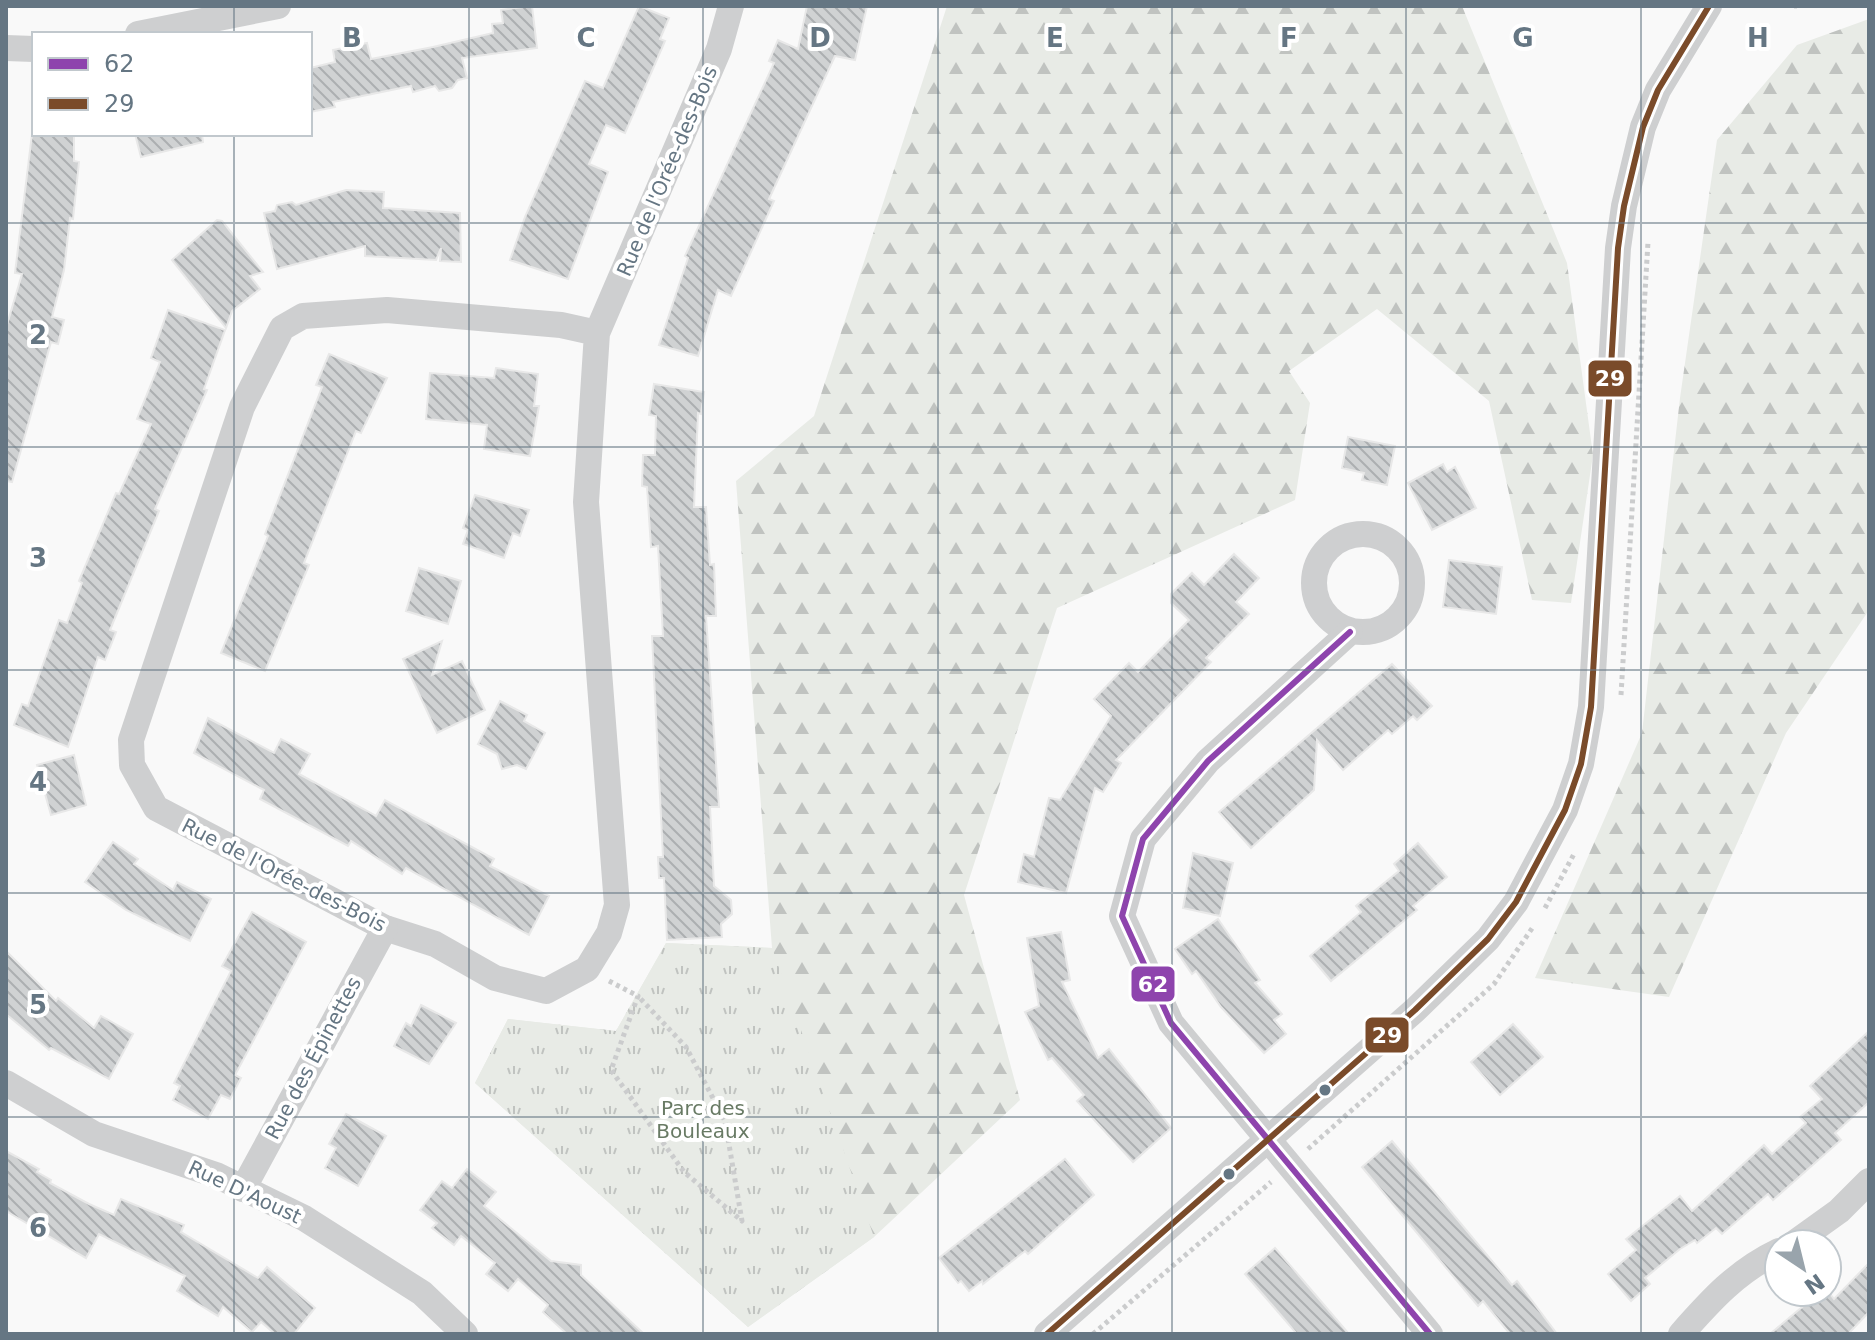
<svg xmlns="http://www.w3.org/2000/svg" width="1875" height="1340" viewBox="0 0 1875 1340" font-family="'DejaVu Sans',sans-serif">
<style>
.forest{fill:url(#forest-firs)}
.park{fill:url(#park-tufts)}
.building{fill:url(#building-back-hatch);stroke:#e8e8e8;stroke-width:2}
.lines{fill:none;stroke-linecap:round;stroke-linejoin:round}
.path{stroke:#cbcccd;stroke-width:5;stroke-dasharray:4 4;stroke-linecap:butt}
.minor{stroke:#cecfd0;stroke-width:26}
.bus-1-casing{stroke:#fff;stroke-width:12}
.bus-2-casing{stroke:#fff;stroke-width:12}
.bus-1{stroke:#8e44ad;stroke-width:6}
.bus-2{stroke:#7a4b2a;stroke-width:6}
.grid{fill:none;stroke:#657683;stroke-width:2;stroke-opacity:0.55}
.bus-dot{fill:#657683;stroke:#fff;stroke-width:3}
.labels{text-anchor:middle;stroke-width:8;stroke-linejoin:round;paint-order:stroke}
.street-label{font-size:20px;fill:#657683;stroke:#fff}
.park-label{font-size:20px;fill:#687a64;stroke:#fff}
.grid-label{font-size:26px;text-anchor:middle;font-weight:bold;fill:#657683;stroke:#fff;stroke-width:8;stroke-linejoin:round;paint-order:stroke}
.line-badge{stroke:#fff;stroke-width:3}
.badge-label{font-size:22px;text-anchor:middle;font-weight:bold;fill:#fff}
</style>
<defs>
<pattern id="forest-firs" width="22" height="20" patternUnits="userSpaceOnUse" patternTransform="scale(2)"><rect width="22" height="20" fill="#e8ebe6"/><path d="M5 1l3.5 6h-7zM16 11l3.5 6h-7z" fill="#c0c3c0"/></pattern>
<pattern id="park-tufts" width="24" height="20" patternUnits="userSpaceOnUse" patternTransform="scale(2)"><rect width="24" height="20" fill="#e8ebe6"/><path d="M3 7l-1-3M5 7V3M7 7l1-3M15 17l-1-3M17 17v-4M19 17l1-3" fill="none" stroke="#c0c3c0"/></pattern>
<pattern id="building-back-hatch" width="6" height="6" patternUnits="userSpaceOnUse" patternTransform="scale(2)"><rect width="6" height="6" fill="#d0d2d3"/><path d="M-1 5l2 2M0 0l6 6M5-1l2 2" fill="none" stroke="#acafb1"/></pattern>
</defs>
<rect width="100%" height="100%" fill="#f9f9f9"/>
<!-- forest -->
<g class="forest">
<path d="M947 6H1462L1567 263 1593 455 1571 603 1532 600 1489 401 1377 309 1289 371 1310 403 1295 500 1057 608 964 895 1020 1100 874 1237 748 1327 475 1083 508 1019 616 1031 666 943 772 948 736 481 814 416Z"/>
<path d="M1869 19V610L1786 733 1669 997 1535 978 1642 733 1680 398 1717 140 1797 45Z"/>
</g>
<!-- park -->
<path class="park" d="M666 943 772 948 874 1237 748 1327 475 1083 508 1019 616 1031Z"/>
<!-- building -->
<g class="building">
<path d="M532 6 537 48 462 58 467 78 458 80 452 88 439 91 435 86 413 92 411 86 333 102 335 107 310 112V68L335 62 333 50 367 43 371 59 433 47 493 33 492 24 503 23 501 10Z"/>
<path d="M639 6 669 18 660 39 665 41 625 133 606 125 589 164 608 172 568 279 510 260 525 217 585 81 603 88Z"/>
<path d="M807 6H867L855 60 835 56 769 199 774 201 731 296 718 290 698 356 659 345 688 258 685 256 774 63 769 61 778 40 798 49Z"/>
<path d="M32 134H74V161L79 162 73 219 70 218 64 270 52 317 64 320 58 344 51 342 12 482 6 481V328L22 274 15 273Z"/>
<path d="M135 134H202L203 142 141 157Z"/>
<path d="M346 190 384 192 383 208 460 213 461 262 440 261 441 248 436 260 365 256V246L277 269 264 213 275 211 277 205 292 202 296 205Z"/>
<path d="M217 220 222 221 263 272 250 276 260 289 232 311 226 328 172 260Z"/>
<path d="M168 310 225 330 204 389 207 390 155 509 159 511 110 630 116 632 105 660 98 657 68 747 14 725 22 704 28 706 59 620 67 623 82 583 79 581 116 493 119 494 151 424 137 419 160 362 151 358Z"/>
<path d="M329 354 387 378 361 433 356 431 304 563 309 565 265 671 221 653 268 536 265 534 322 387 316 385Z"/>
<path d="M496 368 538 374 534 406H539L530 456 484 449 487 425 426 419 430 373 494 378Z"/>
<path d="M654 384 704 392 701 414 698 413 694 507H706L710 565 714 564 716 616H706L719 807H710L714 886 731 900 732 914 721 924 722 937 667 940 664 878H659L658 857H663L652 636H663L658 546 651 547 647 487 642 486 643 455H655L656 416 649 415Z"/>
<path d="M1348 437 1395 446 1387 485 1362 480 1364 473 1342 468Z"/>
<path d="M1443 464 1447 472 1455 467 1476 508 1432 530 1408 483Z"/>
<path d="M475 495 529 510 520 536 513 533 504 558 463 544 468 530 463 528Z"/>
<path d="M1234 554 1259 578 1236 602 1249 614 1206 658 1211 662 1116 760 1121 763 1103 792 1095 788 1066 893 1018 882 1024 854 1034 857 1049 798 1060 800 1111 716 1094 699 1129 663 1138 672 1189 620 1171 603V594L1192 573 1204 585Z"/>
<path d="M1449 560 1502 567 1496 614 1443 607Z"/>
<path d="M419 568 461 581 448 624 406 611Z"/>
<path d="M442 641 432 675 462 661 485 710 437 733 403 659Z"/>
<path d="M1392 664 1432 706 1417 720 1413 716 1392 734 1388 730 1343 770 1317 740 1314 790 1251 848 1219 812Z"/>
<path d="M500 701 527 715 524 721 545 733 526 769 517 765 502 769 497 754 478 744Z"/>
<path d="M208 718 274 753 281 739 310 754 299 774 376 816 385 800 494 859 490 866 549 896 529 935 406 868 402 874 351 841 348 846 260 799 264 790 194 753Z"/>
<path d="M74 755 86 805 51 815 37 765Z"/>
<path d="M113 842 138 859 134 864 173 890 177 882 211 899 190 941 126 910 85 882Z"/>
<path d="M1418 843 1447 877 1413 906 1417 910 1331 981 1310 956 1361 912 1356 906 1399 871 1394 864Z"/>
<path d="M1193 853 1233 863 1220 916 1183 908Z"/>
<path d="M252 912 306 942 235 1075 241 1078 230 1099 221 1095 208 1119 173 1100 180 1086 174 1083 231 971 222 966Z"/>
<path d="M1218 919 1260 980 1255 983 1282 1014 1274 1020 1286 1034 1264 1053 1221 1007 1196 971 1192 974 1175 949Z"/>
<path d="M1061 932 1070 980 1062 982 1098 1058 1109 1049 1171 1128 1133 1162 1077 1101 1084 1095 1052 1058 1048 1060 1025 1012 1039 1006 1027 938Z"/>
<path d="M6 951 56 1001 58 998 94 1028 101 1016 133 1034 109 1079 51 1048 49 1050 6 1014Z"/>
<path d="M421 1005 456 1023 429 1064 394 1046 406 1023 411 1026Z"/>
<path d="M1513 1024 1543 1057 1500 1095 1471 1062Z"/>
<path d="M1869 1031V1102L1835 1133 1841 1140 1773 1200 1768 1194 1722 1234 1716 1228 1697 1243 1695 1240 1680 1249 1645 1278 1650 1284 1631 1301 1608 1274 1636 1250 1626 1239 1680 1196 1692 1211 1764 1145 1772 1154 1806 1123 1800 1117 1822 1099 1810 1086Z"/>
<path d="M346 1114 386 1136 358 1186 325 1168 336 1148 329 1144Z"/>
<path d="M1392 1141 1512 1285 1517 1281 1557 1334H1510L1483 1301 1478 1306 1362 1167Z"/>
<path d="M6 1151 39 1169 37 1172 51 1180 50 1183 89 1204 114 1215 121 1199 184 1225 181 1232 258 1278 267 1267 315 1308 294 1334H275L261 1322 252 1332 223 1307 218 1316 177 1291 185 1276 99 1234 86 1258 6 1211Z"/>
<path d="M1065 1159 1094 1195 1028 1254 1025 1251 983 1284 982 1281 969 1291 961 1281 958 1283 939 1258Z"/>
<path d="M467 1169 496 1192 484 1206 551 1261 581 1265V1275L644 1334H567L543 1312 548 1305 518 1279 508 1291 486 1274 495 1263 461 1236 454 1245 432 1228 437 1223 420 1210 442 1181 452 1188Z"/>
<path d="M1275 1248 1301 1278 1349 1334H1297L1266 1298 1245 1274Z"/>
<path d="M1869 1263V1312L1848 1334H1770L1820 1292 1827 1290 1834 1299Z"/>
</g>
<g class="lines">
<!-- path -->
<g class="path">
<path d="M1794 6H1797"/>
<path d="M1621 695 1648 242"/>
<path d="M1545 908 1574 854"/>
<path d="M609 981 638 996 611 1070 684 1172 742 1221 725 1121 686 1047 638 996"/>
<path d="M1308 1149 1494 984 1533 927"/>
<path d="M1093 1334 1271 1182"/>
</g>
<!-- minor -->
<g class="minor">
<path d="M138 34 278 6"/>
<path d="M6 48 34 49"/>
<path d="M597 333 561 325 387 310 303 316 282 328 242 407 131 740 132 765 156 808 385 928 435 944 495 978 546 991 587 969 609 933 617 905 586 502 597 333 719 49 731 6"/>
<circle cx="1363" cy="583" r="49"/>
<path d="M1350 632 1208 761 1143 839 1122 916 1171 1023 1430 1334"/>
<path d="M6 1083 94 1134 216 1175 304 1218 422 1293 465 1334"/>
<path d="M243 1189 385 928"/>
<path d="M1793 1244 1839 1211 1869 1181"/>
<path d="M1047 1334 1415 1010 1488 939 1516 902 1565 810 1581 764 1591 707 1618 248 1624 206 1643 127 1658 90 1709 6"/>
<path d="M1681 1334C1711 1300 1737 1271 1779 1251"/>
</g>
<defs>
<path id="bus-1" d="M1350 632 1208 761 1143 839 1122 916 1171 1023 1430 1334"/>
<path id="bus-2" d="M1047 1334 1415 1010 1488 939 1516 902 1565 810 1581 764 1591 707 1618 248 1624 206 1643 127 1658 90 1709 6"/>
</defs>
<!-- bus-1 casing -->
<use href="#bus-1" class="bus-1-casing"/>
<!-- bus-2 casing -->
<use href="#bus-2" class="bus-2-casing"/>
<!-- bus-1 -->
<use href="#bus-1" class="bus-1"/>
<!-- bus-2 -->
<use href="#bus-2" class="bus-2"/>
</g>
<!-- grid -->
<path class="grid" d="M234 6V34M469 6V1334M703 6V1334M938 6V1334M1172 6V1334M1406 6V1334M1641 6V1334M234 134V1334M6 223H1869M6 447H1869M6 670H1869M6 893H1869M6 1117H1869"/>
<!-- markers -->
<g class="bus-dot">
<circle cx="1325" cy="1090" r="7"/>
<circle cx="1229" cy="1174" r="7"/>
</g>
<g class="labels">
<!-- street labels -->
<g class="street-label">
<text transform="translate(667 171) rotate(-67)" y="7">Rue de l'Orée-des-Bois</text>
<text transform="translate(284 875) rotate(27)" y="7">Rue de l'Orée-des-Bois</text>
<text transform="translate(313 1058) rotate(-62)" y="7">Rue des Épinettes</text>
<text transform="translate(245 1192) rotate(25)" y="7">Rue D'Aoust</text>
</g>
<!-- park labels -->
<g class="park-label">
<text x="703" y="1115">Parc des<tspan x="703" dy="23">Bouleaux</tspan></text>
</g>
</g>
<g class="grid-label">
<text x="352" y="47">B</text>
<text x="586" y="47">C</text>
<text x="820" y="47">D</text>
<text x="1055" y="47">E</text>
<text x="1289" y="47">F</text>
<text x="1523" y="47">G</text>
<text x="1758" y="47">H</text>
<text x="38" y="344">2</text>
<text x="38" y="567">3</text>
<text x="38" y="791">4</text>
<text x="38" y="1014">5</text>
<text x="38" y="1237">6</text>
</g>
<g class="line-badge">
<rect x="1587" y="359" width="46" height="39" rx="8" fill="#7a4b2a"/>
<rect x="1130" y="965" width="46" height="38" rx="8" fill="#8e44ad"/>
<rect x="1364" y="1016" width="46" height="38" rx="8" fill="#7a4b2a"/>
</g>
<g class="badge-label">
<text x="1610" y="386">29</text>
<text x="1153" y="992">62</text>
<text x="1387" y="1043">29</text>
</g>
<!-- border -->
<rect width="1875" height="1340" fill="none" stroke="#657683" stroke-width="16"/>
<!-- legend -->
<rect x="32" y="32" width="280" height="104" fill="#ffffff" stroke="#c1c8cd" stroke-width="2"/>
<rect x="48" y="58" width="40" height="12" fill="#8e44ad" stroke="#c1c8cd" stroke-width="2"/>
<text x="104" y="72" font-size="24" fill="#657683">62</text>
<rect x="48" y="98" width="40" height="12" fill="#7a4b2a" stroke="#c1c8cd" stroke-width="2"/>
<text x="104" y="112" font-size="24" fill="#657683">29</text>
<!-- north arrow -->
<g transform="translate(1803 1268) rotate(145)"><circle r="38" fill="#ffffff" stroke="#c1c8cd" stroke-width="2"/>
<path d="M0-6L14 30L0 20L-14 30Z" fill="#99a4ac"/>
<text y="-12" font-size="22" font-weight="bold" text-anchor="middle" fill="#657683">N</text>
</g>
</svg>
